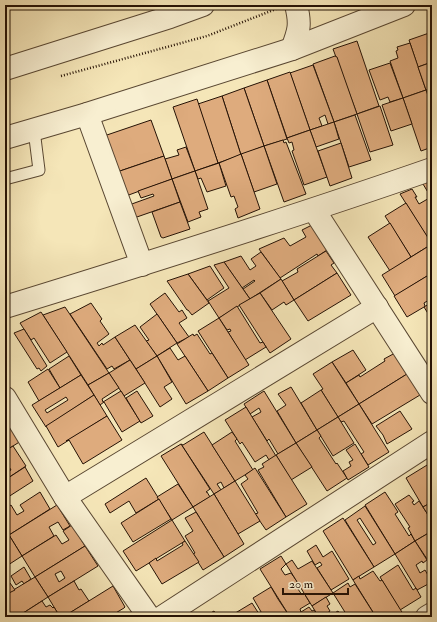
<svg xmlns="http://www.w3.org/2000/svg" width="437" height="622" viewBox="0 0 437 622" font-family="'IM FELL Double Pica',serif">
<style>
.building{fill:#deab7d;stroke:#251205;fill-rule:evenodd}
.lines{fill:none;stroke-linecap:round;stroke-linejoin:round}
.service-casing{stroke:#594732;stroke-width:13}
.minor-casing{stroke:#594732;stroke-width:24}
.tertiary-casing{stroke:#594732;stroke-width:24}
.path{stroke:#251205;stroke-width:2.5;stroke-dasharray:1 2;stroke-linecap:butt}
.service{stroke:#f8efd1;stroke-width:11}
.minor{stroke:#f8efd1;stroke-width:22}
.tertiary{stroke:#f8efd1;stroke-width:22}
</style>
<rect width="100%" height="100%" fill="#f5e6b8"/>
<filter id="stains"><feTurbulence type="fractalNoise" baseFrequency=".005" numOctaves="4"/><feColorMatrix values="0 0 0 0 .2 0 0 0 0 .09 0 0 0 0 .02 0 0 0 .5 -.17"/></filter>
<radialGradient id="worn" r=".72"><stop offset=".6" stop-color="#630" stop-opacity="0"/><stop offset="1" stop-color="#630" stop-opacity=".3"/></radialGradient>
<!-- building -->
<g class="building">
<path d="M432 32V62L418 67 409 40Z"/>
<path d="M357 41 379 106 357 114 333 49Z"/>
<path d="M410 43 426 90 403 98 390 61 398 58 396 51 398 50 397 47Z"/>
<path d="M335 56 337 57 357 114 334 122 313 64Z"/>
<path d="M432 62V88L426 90 418 67Z"/>
<path d="M390 63 403 98 390 102 388 97 380 100 369 70Z"/>
<path d="M313 65 334 122 328 124 325 115 319 118 322 126 310 130 290 73Z"/>
<path d="M290 72 310 130 287 138 267 80Z"/>
<path d="M267 80 287 139 264 146 244 88Z"/>
<path d="M244 88 264 146 241 155 222 96Z"/>
<path d="M432 88V100L430 101 426 90Z"/>
<path d="M426 90 432 107V147L421 151 403 98Z"/>
<path d="M222 96 241 155 218 163 198 104Z"/>
<path d="M403 98 412 124 391 131 382 105Z"/>
<path d="M197 99 218 163 195 171 173 107Z"/>
<path d="M380 106 393 145 370 152 357 114Z"/>
<path d="M355 115 371 160 349 167 334 122Z"/>
<path d="M151 120 164 156 117 172 101 137Z"/>
<path d="M334 122 339 139 316 147 310 130Z"/>
<path d="M310 130 327 177 304 185 292 151 294 150 292 142 289 143 287 138Z"/>
<path d="M283 140 284 143 286 142 306 194 284 202 264 146Z"/>
<path d="M341 143 352 178 330 186 318 151Z"/>
<path d="M264 146 277 184 254 192 241 154Z"/>
<path d="M186 147 195 171 172 179 165 159 179 155 177 150Z"/>
<path d="M241 154 260 209 238 218 235 209 238 207 234 196 231 197 219 163Z"/>
<path d="M164 156 172 179 126 196 117 172Z"/>
<path d="M219 163 226 186 207 192 201 178 198 179 195 171Z"/>
<path d="M195 171 208 209 199 212 201 217 188 222 172 179Z"/>
<path d="M172 179 180 202 134 218 129 205 154 196 153 194 141 198 138 191Z"/>
<path d="M432 180V199L423 184V183Z"/>
<path d="M412 189 417 197H415L419 204 431 197 432 199 431 243 400 194Z"/>
<path d="M180 202 190 229 163 238 161 237 152 212Z"/>
<path d="M406 203 432 244 411 257 385 216Z"/>
<path d="M390 223 411 257 390 271 368 237Z"/>
<path d="M314 224 330 248 318 256 317 254 280 278 259 249 284 238 290 246 306 237 302 230Z"/>
<path d="M432 244V273L395 296 382 275Z"/>
<path d="M326 251 334 263 331 265 337 273 294 300 282 281 298 272 297 269Z"/>
<path d="M261 252 281 279 250 299 243 289 255 281 254 280 242 288 224 262 241 256 250 270 256 266 251 259Z"/>
<path d="M224 262 250 299 219 318 208 301 229 288 214 265Z"/>
<path d="M210 266 224 288 207 300 188 274Z"/>
<path d="M337 273 351 295 308 321 294 300Z"/>
<path d="M432 273V298L424 303 425 306 424 307 407 317 394 296Z"/>
<path d="M188 274 209 303 192 315 188 310H187L167 281Z"/>
<path d="M281 279 294 300 286 305 284 302 272 310 260 293Z"/>
<path d="M165 293 179 312 182 310 187 318 179 323 189 337 177 343 150 304Z"/>
<path d="M260 293 291 339 270 353 239 305Z"/>
<path d="M432 302V320L424 307Z"/>
<path d="M91 303 102 319 100 321 109 334 97 343 99 346 102 343 103 345 115 337 130 360 114 369 112 366 107 369 70 314Z"/>
<path d="M237 306 260 343 263 342 266 347 245 360 228 332 231 331 230 329 227 330 219 318Z"/>
<path d="M65 307 109 373 88 385 43 315Z"/>
<path d="M41 312 67 352 50 363 34 338 31 340 20 323Z"/>
<path d="M157 314 177 343 157 356 146 341 149 340 140 327Z"/>
<path d="M219 318 249 365 228 378 198 331Z"/>
<path d="M135 325 157 356 136 369 115 337Z"/>
<path d="M24 329 47 366 41 371 39 368 37 369 14 333Z"/>
<path d="M193 334 194 336 197 334 210 354 212 353 228 378 208 391 177 344Z"/>
<path d="M170 348 178 360 185 356 208 391 186 404 157 356Z"/>
<path d="M353 350 366 370 346 383 332 362Z"/>
<path d="M395 353 407 374 359 404 346 383 359 375 360 377 385 361 384 359Z"/>
<path d="M69 356 81 375 60 388 49 369Z"/>
<path d="M157 356 172 382 164 387 172 399 160 407 136 369Z"/>
<path d="M130 360 145 383 124 396 109 373Z"/>
<path d="M332 362 359 404 338 417 321 390 323 389 313 374Z"/>
<path d="M48 369 60 388 39 401 28 382Z"/>
<path d="M109 373 119 388 102 399 103 402 121 391 140 421 122 432 104 402 100 405 88 385Z"/>
<path d="M407 374 420 395 372 424 359 404Z"/>
<path d="M81 375 94 395 46 427 32 405ZM66 397 68 400 47 413 45 410Z"/>
<path d="M291 387 317 430 296 443 277 411 286 405 278 394Z"/>
<path d="M321 390 338 417 317 430 301 403Z"/>
<path d="M137 391 153 416 141 423 126 398Z"/>
<path d="M264 391 296 443 278 454 269 439 267 441 252 417 261 412 259 408 250 414 244 404Z"/>
<path d="M94 395 107 416 58 447 46 426Z"/>
<path d="M359 404 389 452 368 465 361 454 364 452 344 421 341 422 338 417Z"/>
<path d="M246 407 276 456 269 460 266 455 255 462 242 442 240 444 225 420Z"/>
<path d="M400 411 412 429 387 444 383 435 376 426Z"/>
<path d="M107 416 122 440 83 464 69 440 66 441Z"/>
<path d="M338 417 354 443 333 456 317 430Z"/>
<path d="M8 420 21 441 5 451V422Z"/>
<path d="M317 430 321 436 319 438 336 464 337 463 347 478 327 491 296 443Z"/>
<path d="M204 432 235 481 224 488 221 482 217 484 221 490 214 494 181 444 183 445Z"/>
<path d="M232 432 237 439 235 441 253 470 235 481 212 445Z"/>
<path d="M296 443 312 467 291 480 276 455Z"/>
<path d="M181 444 210 489 206 492H207L210 497 193 507 161 456Z"/>
<path d="M355 444 369 467 348 480 343 471 351 466 349 462 353 460 346 450Z"/>
<path d="M13 446 26 466 5 480V469L7 472 11 470 5 460V451Z"/>
<path d="M276 455 307 504 286 517 258 470 264 467 262 464Z"/>
<path d="M432 462V502L423 507 406 478Z"/>
<path d="M25 467 33 481 5 499V480Z"/>
<path d="M255 468 286 517 266 530 255 514 258 513 241 484 248 479 245 475Z"/>
<path d="M146 478 159 499 136 513 129 501 110 513 105 504Z"/>
<path d="M235 481 260 521 238 534 214 494Z"/>
<path d="M178 484 193 507 172 520 157 497Z"/>
<path d="M40 492 50 509 9 535 5 528V509L11 505 17 515 24 511 20 505Z"/>
<path d="M385 492 398 512 395 514 409 536 411 534 415 541 395 554 365 505Z"/>
<path d="M214 494 244 544 224 557 193 507Z"/>
<path d="M409 495 414 501 412 502 414 505 419 501 432 521V531L415 541 408 528 410 527 395 504Z"/>
<path d="M159 499 171 519 133 542 121 523Z"/>
<path d="M432 502V521L423 507Z"/>
<path d="M57 505 70 526 63 530 58 522 49 527 54 536 22 556 9 535Z"/>
<path d="M365 506 395 554 374 567 345 520ZM360 518 376 543 373 545 357 520Z"/>
<path d="M196 512 224 557 203 570 193 554 195 553 185 536 193 531 185 518Z"/>
<path d="M343 518 374 567 353 580 323 531Z"/>
<path d="M172 520 185 541 136 571 123 551Z"/>
<path d="M72 525 85 546 35 577 22 556 56 535 62 544 69 540 63 531Z"/>
<path d="M432 531V560L429 562 415 541Z"/>
<path d="M9 535 22 556 5 567V538Z"/>
<path d="M185 541 199 562 162 584 149 563 156 558 157 561 183 545 182 543Z"/>
<path d="M415 541 427 560 423 563 422 561 416 565 420 573 425 570 432 582 417 590 395 554Z"/>
<path d="M316 545 323 557 332 551 349 579 331 590 317 568 322 565 320 562 315 565 307 551Z"/>
<path d="M85 546 98 566 48 597 35 577ZM61 571 65 578 59 582 55 574Z"/>
<path d="M281 556 286 564 281 569 285 575 291 573 299 584 296 586 302 595 304 593 310 603 300 609 301 612 293 617H290L260 569Z"/>
<path d="M292 560 298 569 312 561 333 593 312 606 286 564Z"/>
<path d="M398 565 413 590 416 588 421 597 400 610 380 577Z"/>
<path d="M24 567 31 579 24 584 22 581 16 585 11 576Z"/>
<path d="M373 571 380 581 382 580 405 617H376L353 580 359 576 360 579Z"/>
<path d="M35 577 48 597 17 617H5V595Z"/>
<path d="M5 579 9 584 10 583 15 590 5 595Z"/>
<path d="M74 581 79 590 81 589 89 601 63 617H60L48 597Z"/>
<path d="M348 583 350 587 355 584 376 617H348L333 593Z"/>
<path d="M113 586 125 607 124 608 109 617H63Z"/>
<path d="M271 587 278 599 290 617H264L253 598Z"/>
<path d="M326 597 330 604 327 606 330 611 326 614 328 617 338 611 342 617H319L312 606Z"/>
<path d="M42 601 46 607 50 605 53 608 54 607 60 617H17Z"/>
<path d="M252 603 261 617H233L232 615Z"/>
<path d="M309 607 312 611 314 610 319 617H293Z"/>
<path d="M214 611 218 617H204Z"/>
</g>
<g class="lines">
<defs>
<path id="service" d="M5 179 39 170 34 130"/>
<g id="minor">
<path d="M87 114 142 265"/>
<path d="M314 210 432 393"/>
<path d="M5 307C148 263 291 218 432 169"/>
<path d="M5 398 65 497 149 617"/>
<path d="M65 497 377 307"/>
<path d="M162 617 432 442"/>
<path d="M427 617 432 614"/>
</g>
<g id="tertiary">
<path d="M292 49C299 31 301 24 296 5"/>
<path d="M5 69 170 17 203 5"/>
<path d="M5 138 87 114 292 49 404 5"/>
</g>
</defs>
<!-- service casing -->
<use href="#service" class="service-casing"/>
<!-- minor casing -->
<use href="#minor" class="minor-casing"/>
<!-- tertiary casing -->
<use href="#tertiary" class="tertiary-casing"/>
<!-- path -->
<path class="path" d="M61 76 207 36 276 9"/>
<!-- service -->
<use href="#service" class="service"/>
<!-- minor -->
<use href="#minor" class="minor"/>
<!-- tertiary -->
<use href="#tertiary" class="tertiary"/>
</g>
<!-- margin -->
<rect width="437" height="622" fill="none" stroke="#f5e6b8" stroke-width="20"/>
<rect x="6" y="6" width="425" height="610" fill="none" stroke="#251205" stroke-width="2"/>
<rect x="10" y="10" width="417" height="602" fill="none" stroke="#251205"/>
<!-- scale -->
<path d="M283 588v6h65v-6" fill="none" stroke="#251205" stroke-width="2"/>
<text x="289" y="588" font-size="12" fill="#251205" stroke="#f8efd1" stroke-width="3" paint-order="stroke">20 m</text>
<rect width="100%" height="100%" filter="url(#stains)"/>
<rect width="100%" height="100%" fill="url(#worn)"/>
</svg>
